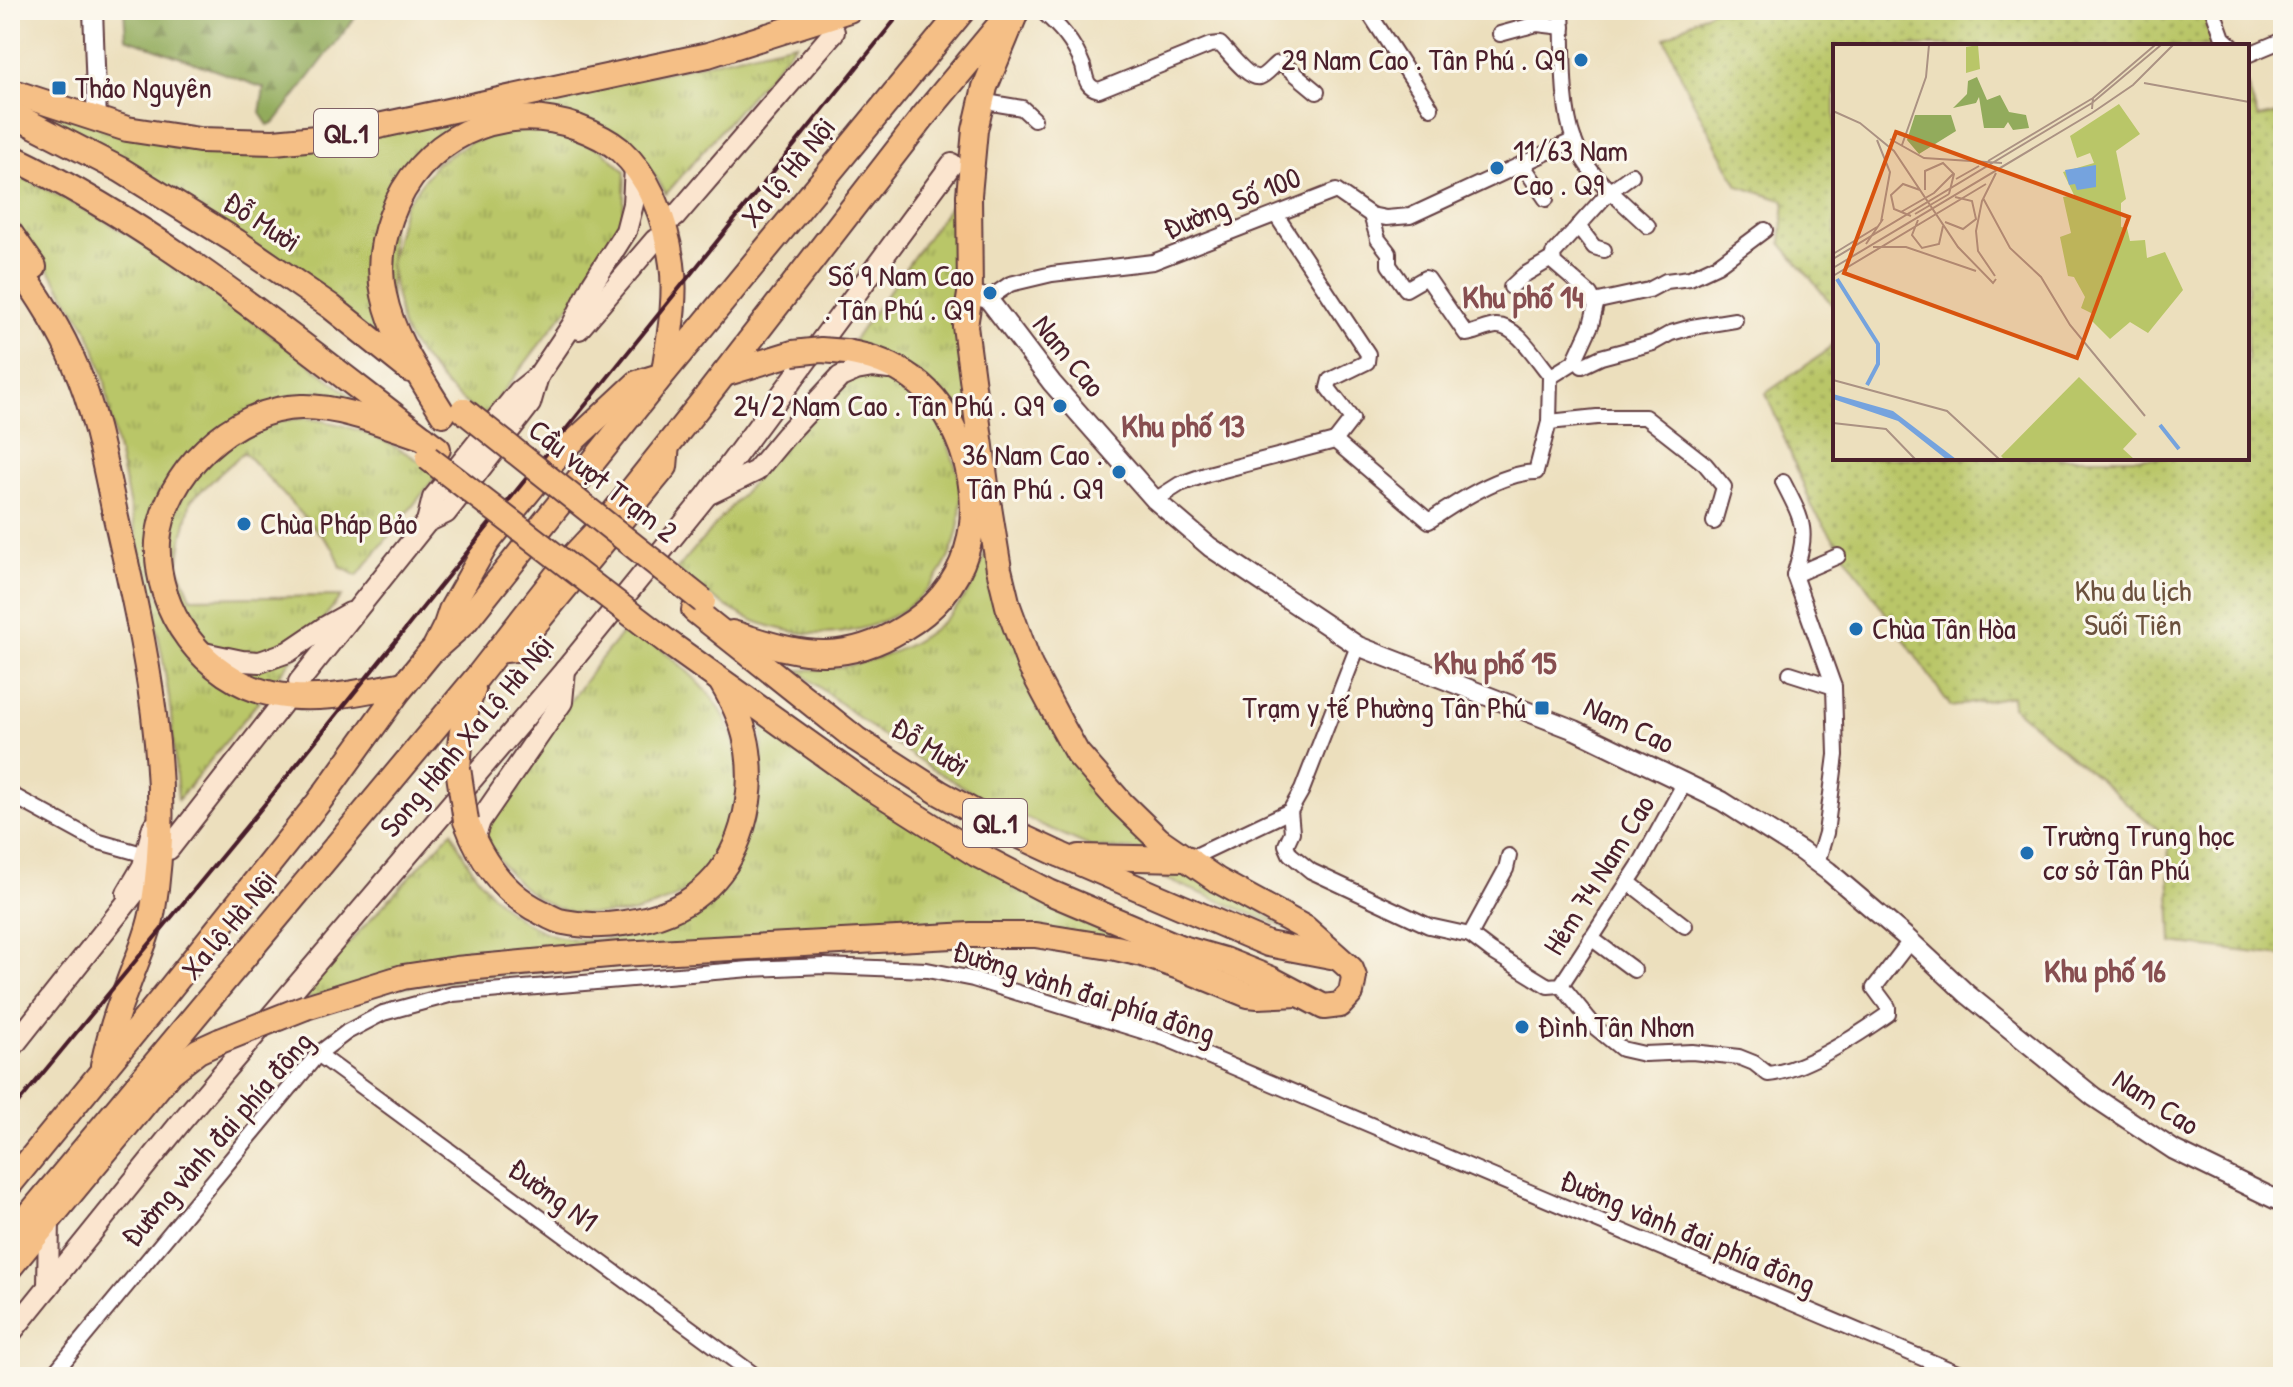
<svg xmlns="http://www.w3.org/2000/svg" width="2293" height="1387" viewBox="0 0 2293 1387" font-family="'Patrick Hand',sans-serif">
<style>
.grass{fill:url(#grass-tufts);stroke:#82724a;stroke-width:2}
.forest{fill:url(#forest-firs);stroke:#6e6544;stroke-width:2}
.park{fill:url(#park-dots);stroke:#82724a;stroke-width:2}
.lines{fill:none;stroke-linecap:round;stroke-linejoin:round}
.minor-casing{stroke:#623c41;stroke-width:18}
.tertiary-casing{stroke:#623c41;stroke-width:22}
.secondary-casing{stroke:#623c41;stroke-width:24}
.primary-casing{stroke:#623c41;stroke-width:26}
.trunk-casing{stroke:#623c41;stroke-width:28}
.minor{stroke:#fff;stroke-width:14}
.tertiary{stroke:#fff;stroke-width:18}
.secondary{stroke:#fbe5cf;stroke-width:20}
.primary{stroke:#f5bf86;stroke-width:22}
.trunk{stroke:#f5bf86;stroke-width:24}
.rail{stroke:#4a1f2b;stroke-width:4}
.trunk-bridge-casing{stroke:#623c41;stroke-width:28;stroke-linecap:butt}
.trunk-bridge{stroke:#f5bf86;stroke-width:24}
.poi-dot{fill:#1f6fb2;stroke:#fbf7ec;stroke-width:3}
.labels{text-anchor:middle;stroke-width:6;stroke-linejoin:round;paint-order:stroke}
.shield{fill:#fbf7ec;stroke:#7f6065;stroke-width:2}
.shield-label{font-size:28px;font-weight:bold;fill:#4a1f2b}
.poi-label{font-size:30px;fill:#4a1f2b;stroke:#fbf7ec;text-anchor:start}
.street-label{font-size:30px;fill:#4a1f2b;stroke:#fbf7ec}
.park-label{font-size:30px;fill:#6b513d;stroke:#fbf7ec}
.neighbourhood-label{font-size:32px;font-weight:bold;fill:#874e50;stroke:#fbf7ec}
.inset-river{fill:none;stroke:#75a3de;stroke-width:4}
.inset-road{fill:none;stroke:#ab9283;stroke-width:2}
.view{fill:#d8530f;fill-opacity:0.15;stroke:#d8530f;stroke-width:4}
.inset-edge{fill:none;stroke:#4a1f2b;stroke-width:4}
</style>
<defs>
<pattern id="grass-tufts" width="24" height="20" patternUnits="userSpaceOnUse" patternTransform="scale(2)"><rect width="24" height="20" fill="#b9c668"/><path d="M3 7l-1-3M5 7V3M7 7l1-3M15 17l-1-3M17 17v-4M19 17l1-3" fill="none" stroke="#98a056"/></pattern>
<pattern id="forest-firs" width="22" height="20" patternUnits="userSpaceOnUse" patternTransform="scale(2)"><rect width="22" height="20" fill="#92ab5c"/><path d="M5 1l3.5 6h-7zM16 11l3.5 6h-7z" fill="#798b4c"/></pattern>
<pattern id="park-dots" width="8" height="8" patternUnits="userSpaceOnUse" patternTransform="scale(2)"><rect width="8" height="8" fill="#b9c668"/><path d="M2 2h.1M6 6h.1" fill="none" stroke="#98a056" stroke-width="1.8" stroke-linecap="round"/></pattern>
</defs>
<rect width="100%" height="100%" fill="#fbf7ec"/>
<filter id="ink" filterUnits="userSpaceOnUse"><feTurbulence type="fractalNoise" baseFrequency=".0125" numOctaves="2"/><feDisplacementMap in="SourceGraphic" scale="16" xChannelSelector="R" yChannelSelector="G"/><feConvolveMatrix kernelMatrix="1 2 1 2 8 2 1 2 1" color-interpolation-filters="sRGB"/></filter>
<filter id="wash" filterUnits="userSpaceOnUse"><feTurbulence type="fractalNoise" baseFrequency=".006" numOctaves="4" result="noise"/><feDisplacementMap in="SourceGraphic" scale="32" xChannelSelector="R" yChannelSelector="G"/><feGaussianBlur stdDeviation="1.8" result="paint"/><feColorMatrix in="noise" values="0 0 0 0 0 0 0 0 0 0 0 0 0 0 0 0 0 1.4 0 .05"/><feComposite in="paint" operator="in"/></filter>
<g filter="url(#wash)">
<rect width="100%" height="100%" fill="#ecdfbd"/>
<!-- grass -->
<g class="grass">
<path d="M796 43 666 194 658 180 637 154 500 115 391 193 390 346 10 100 213 148 658 74Z"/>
<path d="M515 130 556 131 602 150 625 171 623 221 589 280 483 418 446 386 412 345 402 327 390 264 404 206 436 164 471 142Z"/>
<path d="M10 170 105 221 190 273 376 415 308 401 186 462 157 594 259 701 178 800 170 703 162 654 111 419 105 381 95 348 86 327 28 238 10 215Z"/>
<path d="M955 199 958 307 977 447 965 427 851 344Z"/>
<path d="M845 376C857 376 883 373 893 378 921 390 940 420 949 447 953 459 958 471 960 482 972 593 870 657 769 626 734 616 705 592 676 570Z"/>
<path d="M306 418C358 425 395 443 438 474L357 576 341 567 334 549 244 452 191 500 182 539 178 566 191 598 341 596 273 683C250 678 244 671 225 658 174 620 151 548 186 491 197 473 212 460 228 447 234 442 240 436 247 432 263 422 287 420 306 418Z"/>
<path d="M989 544 1037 692 1165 852 1091 847 988 801 932 769 876 731 797 670C860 670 928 650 966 595 976 580 982 562 989 544Z"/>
<path d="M630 624C661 649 708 683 725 718 750 768 736 837 700 878 696 882 692 888 687 891 680 896 640 912 630 913 623 915 614 913 606 914 585 914 566 914 547 903 514 886 501 863 481 834L484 821 599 661Z"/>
<path d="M766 723 1159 948 907 927 297 999 452 831C471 877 510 926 562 937 589 943 621 938 647 932 666 928 693 918 705 902 715 887 722 869 730 853 739 835 752 817 758 799 763 784 762 744 763 726Z"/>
<path d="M1127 863 1183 866 1293 931Z"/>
</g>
<!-- forest -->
<path class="forest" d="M124 10H361L275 122 268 125 260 113 264 88 126 38Z"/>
<!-- park -->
<g class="park">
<path d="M1712 10H2212L2222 46H1835V308L1781 243 1785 201 1738 186 1687 90 1665 38Z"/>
<path d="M2247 84 2258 118 2283 113V956L2172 943 2168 838 2013 707 2012 696 1951 707 1813 509 1766 393 1824 353 1835 341V458H2247Z"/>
</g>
</g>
<g filter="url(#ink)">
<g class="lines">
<defs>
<g id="minor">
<path d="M1041 10C1059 26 1074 42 1083 66 1086 77 1085 87 1099 90L1210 45 1220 44C1228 52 1249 80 1260 77 1266 75 1272 67 1276 64L1282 63 1317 92"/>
<path d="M1367 10 1431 108"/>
<path d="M2213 10 2223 38 2232 46"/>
<path d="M1500 34 1537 24 1563 27"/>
<path d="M2247 55 2283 40"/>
<path d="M980 101 1022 108 1034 119"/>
<path d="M1522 164 1546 199"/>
<path d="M1632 175 1610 191 1648 226"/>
<path d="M1276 215 1368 354 1367 362 1330 380 1328 388 1352 419 1335 441"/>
<path d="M1371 215 1378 239 1389 253V265L1406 289 1425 278 1428 279 1466 334C1476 333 1485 327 1496 326 1518 325 1537 361 1551 376"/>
<path d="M1578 226 1594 247 1604 250"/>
<path d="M1511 287 1524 275 1553 258"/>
<path d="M988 299 1010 284 1052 274 1153 262 1336 191 1371 215 1386 218 1410 216 1574 140"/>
<path d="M1594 302 1649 290 1666 281 1690 278 1718 265 1765 230"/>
<path d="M1582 366 1601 357 1653 343 1671 333 1692 327 1735 320"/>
<path d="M1549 422 1597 417H1645L1705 464 1724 487 1714 522"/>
<path d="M1783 482C1804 523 1809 530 1794 575"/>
<path d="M1155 500 1180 484 1208 474 1335 441 1429 521C1457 502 1501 473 1536 472L1549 422 1550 377 1574 362 1591 325 1596 305 1590 294 1554 263 1553 254 1610 191C1595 177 1581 160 1574 140 1561 106 1564 47 1562 10"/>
<path d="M1790 673 1834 687"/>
<path d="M10 794 96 841 146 855"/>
<path d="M1290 811 1292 832 1286 845 1290 854 1311 871 1429 926 1470 935 1491 951 1548 986 1561 985 1640 864 1685 782"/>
<path d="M1189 859 1290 811 1302 790 1358 646"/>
<path d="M1817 863 1826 833 1836 755 1834 687 1794 575 1838 556"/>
<path d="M1628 882 1685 926"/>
<path d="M1470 935 1506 869 1509 856"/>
<path d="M1591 938 1634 970"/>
<path d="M1561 985 1596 1028 1622 1049 1644 1054 1692 1052 1739 1057 1754 1063 1768 1074C1804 1071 1858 1035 1888 1014V1007L1874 988 1910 941"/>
<path d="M318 1054 757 1377"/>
<path d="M51 1377 318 1054 347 1032 383 1013 453 994 750 969 825 966 927 970 973 979 1165 1038 1967 1377"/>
</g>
<g id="tertiary">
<path d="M93 10 97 121"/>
<path d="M970 294 988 299 1052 383 1155 500 1210 547 1358 646 1575 730 1722 801 1801 851 1828 871 1907 938 1967 994 2094 1097 2174 1150 2283 1203"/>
</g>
<g id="secondary">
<path d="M675 217 834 32"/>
<path d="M579 329 655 240"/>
<path d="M711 493 756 471 786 435 840 377 856 370 873 367 889 369"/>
<path d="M427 522 433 498 519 391 539 375"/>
<path d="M199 652 242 661 260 662 288 652 325 627 350 613"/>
<path d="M299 682 427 522 446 513 530 404 538 376 573 324 593 283 626 231 633 204 635 166"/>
<path d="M473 842 480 821 562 702 565 670"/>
<path d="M169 849 282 704"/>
<path d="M127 893 143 866 153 827"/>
<path d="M10 1050 140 886"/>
<path d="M48 1287 49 1218"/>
<path d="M10 1334 181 1122 565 670 707 495 952 164"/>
</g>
<g id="primary">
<path d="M433 649 445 625 450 610 488 543 562 452 637 382 663 374"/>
<path d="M497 652 515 650 666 467 668 444"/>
</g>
<g id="trunk">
<path d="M10 91 127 129 199 140 274 142 327 137 708 55 849 10"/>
<path d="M10 113 121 170 237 242 330 306 410 370"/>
<path d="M10 156C167 231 300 344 438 449"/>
<path d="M10 233 34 267"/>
<path d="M10 256C35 290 59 326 75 365 96 413 105 467 116 518 145 645 175 778 153 909 149 935 137 959 128 984 117 1010 109 1037 103 1065"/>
<path d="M724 374 793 353"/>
<path d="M443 414C420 376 393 339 384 295 378 269 382 242 391 217 418 140 500 99 577 127 593 133 607 139 620 150 652 179 666 222 672 264 677 299 669 337 664 372"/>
<path d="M694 610 856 739 940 793 1007 830 1061 855 1268 944 1336 957"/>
<path d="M732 633C763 642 794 654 827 653 854 652 879 643 902 629 969 590 987 520 962 449 952 422 937 396 913 379 893 364 871 356 846 352"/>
<path d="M670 644 864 783 976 854 1049 892 1179 947 1224 960 1271 979 1324 1007 1340 1005 1351 993 1354 977 1351 969 1305 928 1217 880 1159 840 1121 803 1077 753 1063 728 1030 666 1008 606 999 569 989 507 965 326 970 294 969 195 975 130 985 87 1017 10"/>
<path d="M404 684C360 692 317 703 272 694 205 680 154 611 158 542 163 474 233 408 301 407 342 406 385 425 424 438"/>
<path d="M458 768C460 741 463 715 473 690"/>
<path d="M466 821C480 859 504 894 541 912 548 916 556 921 564 922 584 926 604 926 624 923 653 919 680 910 702 891 741 859 755 799 748 751 745 727 734 703 722 683"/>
<path d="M1079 857 1189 859"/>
<path d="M306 1007 403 977 456 969 620 954 971 935H1035L1116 948 1142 954 1179 967 1248 995 1258 996 1299 994"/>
<path d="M10 1184 168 991 318 803 398 692 430 653 465 622 663 374 963 10"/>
<path d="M10 1238 478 676 563 567 611 516 706 397 923 117 1007 16"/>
<path d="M10 1267 170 1073 198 1051 220 1041"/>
</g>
</defs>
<!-- minor casing -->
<use href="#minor" class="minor-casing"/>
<!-- tertiary casing -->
<use href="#tertiary" class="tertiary-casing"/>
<!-- secondary casing -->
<use href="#secondary" class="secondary-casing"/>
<!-- primary casing -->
<use href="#primary" class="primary-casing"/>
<!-- trunk casing -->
<use href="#trunk" class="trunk-casing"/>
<!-- minor -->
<use href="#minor" class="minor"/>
<!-- tertiary -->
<use href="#tertiary" class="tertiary"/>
<!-- secondary -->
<use href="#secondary" class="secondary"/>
<!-- primary -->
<use href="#primary" class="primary"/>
<!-- trunk -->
<use href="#trunk" class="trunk"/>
<!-- rail -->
<path class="rail" d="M10 1113 264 805 903 10"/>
<defs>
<g id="trunk-bridge">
<path d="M793 353 821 350 846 352"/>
<path d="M463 410 703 601"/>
<path d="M428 458 670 644"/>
<path d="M458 768 466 821"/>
<path d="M220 1041 306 1007"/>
</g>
</defs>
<!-- trunk-bridge casing -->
<use href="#trunk-bridge" class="trunk-bridge-casing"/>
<!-- trunk-bridge -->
<use href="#trunk-bridge" class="trunk-bridge"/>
</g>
</g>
<!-- markers -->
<g class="poi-dot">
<circle cx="1581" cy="60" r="8"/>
<rect x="51" y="80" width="16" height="16" rx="4"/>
<circle cx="1497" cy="168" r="8"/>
<circle cx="990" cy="293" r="8"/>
<circle cx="1060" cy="406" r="8"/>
<circle cx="1119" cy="472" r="8"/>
<circle cx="244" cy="524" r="8"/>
<circle cx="1856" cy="629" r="8"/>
<rect x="1534" y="700" width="16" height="16" rx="4"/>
<circle cx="2027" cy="853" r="8"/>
<circle cx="1522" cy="1027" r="8"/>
</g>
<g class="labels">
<!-- shield labels -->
<g class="shield">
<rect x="314" y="109" width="64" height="48" rx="6"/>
<rect x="963" y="799" width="64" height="48" rx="6"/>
</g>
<g class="shield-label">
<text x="346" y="143">QL.1</text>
<text x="995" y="833">QL.1</text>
</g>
<!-- poi labels -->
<g class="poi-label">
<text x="1565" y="70" text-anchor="end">29 Nam Cao . Tân Phú . Q9</text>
<text x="75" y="98">Thảo Nguyên</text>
<text x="1513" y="161">11/63 Nam<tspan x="1513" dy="34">Cao . Q9</tspan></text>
<text x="974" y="286" text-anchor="end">Số 9 Nam Cao<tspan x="974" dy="34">. Tân Phú . Q9</tspan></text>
<text x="1044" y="416" text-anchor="end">24/2 Nam Cao . Tân Phú . Q9</text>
<text x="1103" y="465" text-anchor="end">36 Nam Cao .<tspan x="1103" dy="34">Tân Phú . Q9</tspan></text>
<text x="260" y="534">Chùa Pháp Bảo</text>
<text x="1872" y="639">Chùa Tân Hòa</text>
<text x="1526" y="718" text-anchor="end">Trạm y tế Phường Tân Phú</text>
<text x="2043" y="846">Trường Trung học<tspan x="2043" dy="34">cơ sở Tân Phú</tspan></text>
<text x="1538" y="1037">Đình Tân Nhơn</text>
</g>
<!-- street labels -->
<g class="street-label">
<text transform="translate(788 172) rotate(-51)" y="10">Xa lộ Hà Nội</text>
<text transform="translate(1232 203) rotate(-22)" y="10">Đường Số 100</text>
<text transform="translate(262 222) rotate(33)" y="10">Đỗ Mười</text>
<text transform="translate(1069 356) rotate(51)" y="10">Nam Cao</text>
<text transform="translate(603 481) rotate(38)" y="10">Cầu vượt Trạm 2</text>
<text transform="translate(1629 725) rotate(25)" y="10">Nam Cao</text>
<text transform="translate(467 736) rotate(-50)" y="10">Song Hành Xa Lộ Hà Nội</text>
<text transform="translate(930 747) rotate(32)" y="10">Đỗ Mười</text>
<text transform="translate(1599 875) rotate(-58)" y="10">Hẻm 74 Nam Cao</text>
<text transform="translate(229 925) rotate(-50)" y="10">Xa lộ Hà Nội</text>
<text transform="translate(1084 992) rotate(18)" y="10">Đường vành đai phía đông</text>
<text transform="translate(2156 1102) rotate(33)" y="10">Nam Cao</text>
<text transform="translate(217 1139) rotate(-49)" y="10">Đường vành đai phía đông</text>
<text transform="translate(553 1195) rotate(36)" y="10">Đường N1</text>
<text transform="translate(1688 1232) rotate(23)" y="10">Đường vành đai phía đông</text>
</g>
<!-- park labels -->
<g class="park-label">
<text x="2133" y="601">Khu du lịch<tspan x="2133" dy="34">Suối Tiên</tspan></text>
</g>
<!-- neighbourhood labels -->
<g class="neighbourhood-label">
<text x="1523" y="308">Khu phố 14</text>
<text x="1183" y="437">Khu phố 13</text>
<text x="1495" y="674">Khu phố 15</text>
<text x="2105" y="982">Khu phố 16</text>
</g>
</g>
<!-- overview -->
<g transform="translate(1833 44)">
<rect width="416" height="416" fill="#ecdfbd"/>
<path d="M145 1 147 25 133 29V3ZM246 333 304 390 290 405 301 415H171L168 412Z" fill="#b9c668"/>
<path d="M144 33 154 56 167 51 176 68 193 71 196 84 180 86 175 78 171 84H151L146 53 143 59 120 64 134 50 135 37ZM82 71H118L123 87 86 110 74 96Z" fill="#92ab5c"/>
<path d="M286 60 307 90 283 107 293 155 288 159V183L294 184 297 197 312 196 314 214 332 208 350 246 315 289 297 278 277 295 258 276 260 270 248 264 252 253 241 233 235 232 227 193 238 189 230 153 241 151 230 128 261 119 257 109 244 114 237 92Z" fill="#b9c668"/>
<path d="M263 121V143L244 146 242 140 236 141 232 126ZM0 350 60 367 123 415H113L65 377 0 355Z" fill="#75a3de"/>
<path class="inset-river" d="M4 235 45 300V320L34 341M327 381 346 405"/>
<path class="inset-road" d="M311 39 416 58M259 65 260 54 322 1M0 67 27 79 61 107 125 203 160 239 163 235M57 95 91 114 169 119M44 96 57 128 48 178M69 101 93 33 96 1M155 117 260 54M123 135 146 122M92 146V127L110 119 121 130 116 150M150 154 177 204 208 233 237 281 312 372M68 168 101 149 121 129M82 170 116 150M78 172 61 165 58 151 70 140 87 146M85 176 79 191 89 204 106 200 110 182M112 178 130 185 143 175 139 157 122 153M33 200 50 175M40 203H73L143 227M0 210 44 183M0 215 259 59 328 1M0 224 259 69 300 41 340 1M0 232 153 140M162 232 145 207 143 187 149 157 163 129M0 336 114 367 166 415M0 379 53 385 82 415"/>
<path class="view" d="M63 88 296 173 244 314 11 229Z"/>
<rect width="416" height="416" class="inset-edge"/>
</g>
<!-- margin -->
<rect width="2293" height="1387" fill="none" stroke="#fbf7ec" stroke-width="40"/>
</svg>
